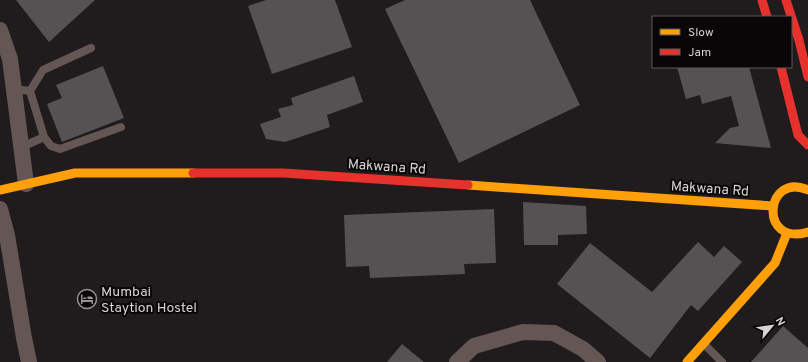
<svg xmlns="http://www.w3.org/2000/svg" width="808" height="362" viewBox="0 0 808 362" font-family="Overpass,sans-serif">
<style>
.building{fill:#555253}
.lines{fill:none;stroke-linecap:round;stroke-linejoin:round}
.lane{stroke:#645654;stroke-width:8}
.street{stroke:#645654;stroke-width:16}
.slow{stroke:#ff9f0a;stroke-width:9}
.jam{stroke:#e5322d;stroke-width:9}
.labels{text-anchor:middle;stroke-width:4;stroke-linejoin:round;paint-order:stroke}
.street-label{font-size:14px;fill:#d7d2d3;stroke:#080606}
.poi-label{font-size:14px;fill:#d7d2d3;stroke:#080606;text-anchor:start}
</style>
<rect width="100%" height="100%" fill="#201b1c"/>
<!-- building -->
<g class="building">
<path d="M16 0H95L49 42Z"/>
<path d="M266 0H335L352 47 272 74 248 6Z"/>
<path d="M405 0H530L580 105 459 163 385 9Z"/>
<path d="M103 66 124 118 62 142 47 104 62 98 56 85Z"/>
<path d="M677 67H749L771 148 715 143 730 128 739 126 731 96 702 104 700 95 686 99Z"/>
<path d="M354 76 363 102 327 115 330 127 285 142 266 139 260 124 281 117 278 109 293 105 291 98Z"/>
<path d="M523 202 586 206 587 234 558 235V245H524Z"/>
<path d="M494 209 496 263 464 264 465 274 370 278 369 266 346 267 344 215Z"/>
<path d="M698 242 714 257 724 246 742 262 698 311 691 305 650 358 557 284 590 243 652 292Z"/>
<path d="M783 326 808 348V362H751Z"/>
<path d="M402 344 424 362H387Z"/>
</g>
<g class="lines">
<!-- lane -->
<g class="lane">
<path d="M14 89 30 91 44 137 22 147"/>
<path d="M30 91 43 70 91 48"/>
<path d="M44 137 51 146 60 149 121 127"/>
<path d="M704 344 722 362"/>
</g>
<!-- street -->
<g class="street">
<path d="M0 30 10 59 26 184"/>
<path d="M0 209 7 235 24 338 29 362"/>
<path d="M457 362 474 346 523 332 554 333 583 349 598 362"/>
</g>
<!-- slow -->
<g class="slow">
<path d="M468 185 773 206"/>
<path d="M0 190 75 173H193"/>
<path d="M808 190C765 171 758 247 808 232"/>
<path d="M687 362 775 263 787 233"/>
</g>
<!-- jam -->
<g class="jam">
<path d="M762 0 767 17"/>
<path d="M786 0 799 40 808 77"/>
<path d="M781 67 798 135 808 145"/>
<path d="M193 173H283L468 185"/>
</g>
</g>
<!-- icons -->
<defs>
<symbol id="hotel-ring" viewBox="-11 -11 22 22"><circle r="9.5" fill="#080606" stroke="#979293" stroke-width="1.5"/><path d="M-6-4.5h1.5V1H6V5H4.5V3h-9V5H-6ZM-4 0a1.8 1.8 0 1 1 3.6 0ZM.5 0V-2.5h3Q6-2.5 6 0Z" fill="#979293"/></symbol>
</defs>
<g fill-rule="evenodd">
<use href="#hotel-ring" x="76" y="288" width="22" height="22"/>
</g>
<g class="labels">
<!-- street labels -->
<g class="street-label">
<text transform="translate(387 166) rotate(4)" y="5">Makwana Rd</text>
<text transform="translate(710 188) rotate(4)" y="5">Makwana Rd</text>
</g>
<!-- poi labels -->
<g class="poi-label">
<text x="101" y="296">Mumbai<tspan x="101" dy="16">Staytion Hostel</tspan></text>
</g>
</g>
<!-- legend -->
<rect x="652" y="16" width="140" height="52" fill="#080606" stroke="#5b5858"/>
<rect x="660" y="29" width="20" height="6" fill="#ff9f0a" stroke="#5b5858"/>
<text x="688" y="36" font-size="12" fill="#d7d2d3">Slow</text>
<rect x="660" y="49" width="20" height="6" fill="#e5322d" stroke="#5b5858"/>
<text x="688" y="56" font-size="12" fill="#d7d2d3">Jam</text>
<!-- north arrow -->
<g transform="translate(772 326) rotate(61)" stroke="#080606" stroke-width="3" paint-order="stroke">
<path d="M0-3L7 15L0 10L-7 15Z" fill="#d7d2d3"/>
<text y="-6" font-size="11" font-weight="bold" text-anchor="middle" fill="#d7d2d3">N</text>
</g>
</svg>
